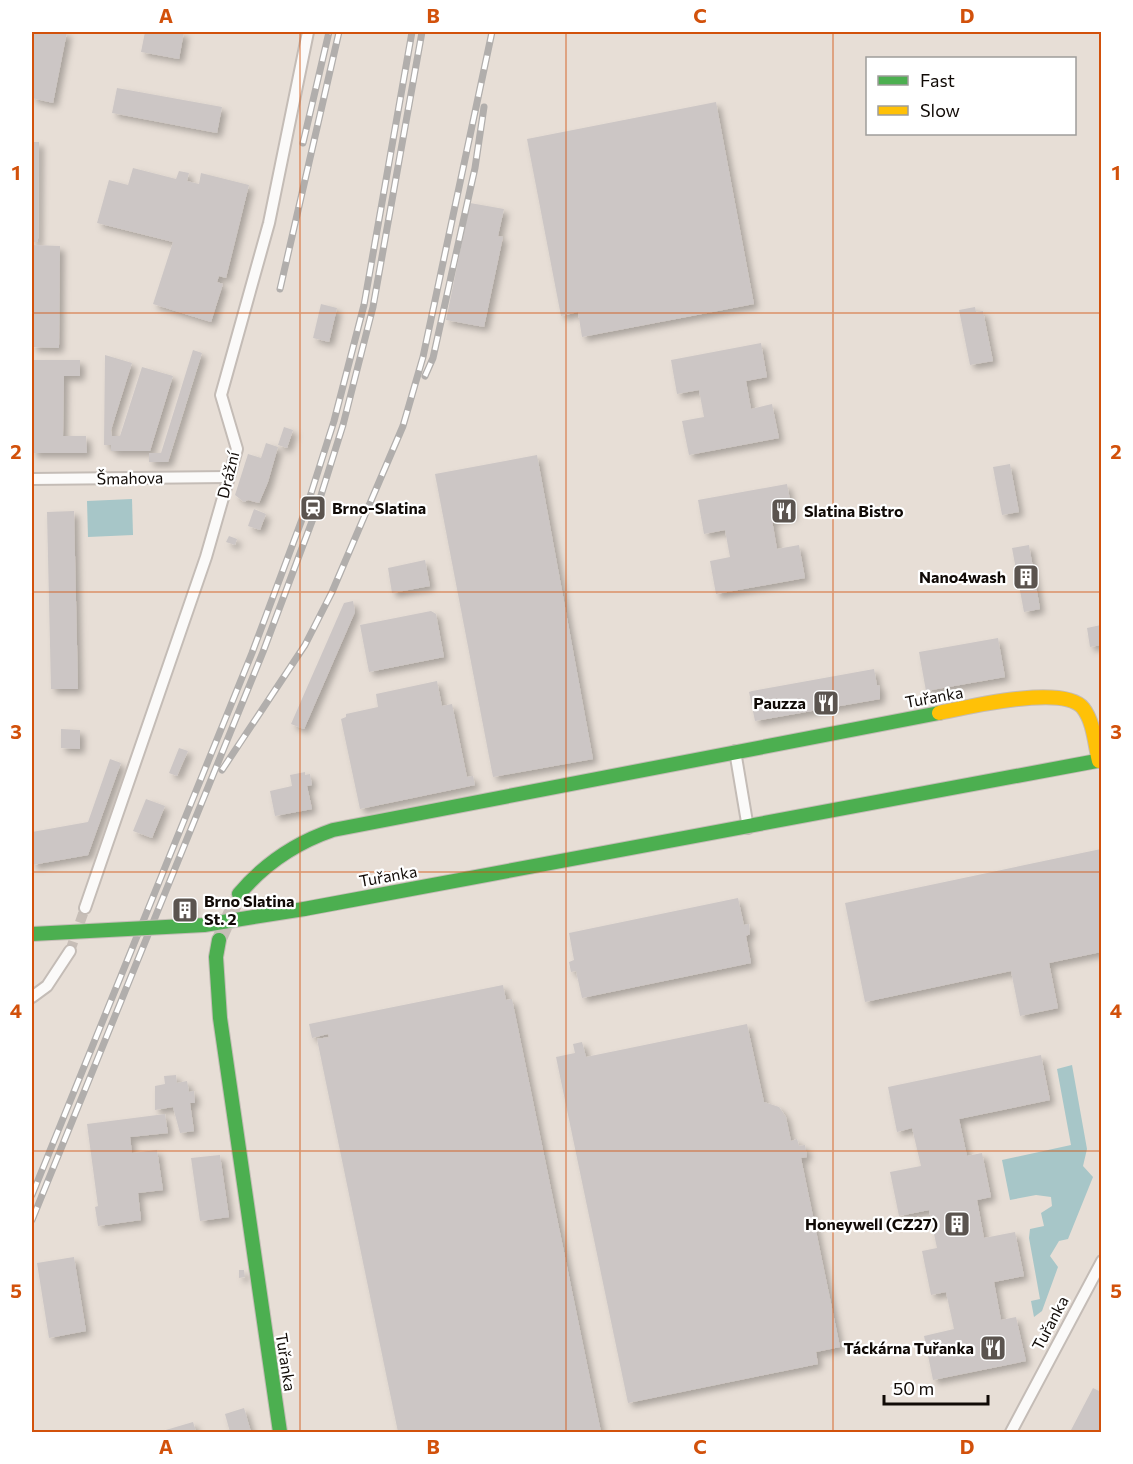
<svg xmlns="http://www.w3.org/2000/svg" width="1133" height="1464" viewBox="0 0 1133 1464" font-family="Commissioner,sans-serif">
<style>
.water{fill:#a7c6c8}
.building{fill:#ccc6c5;filter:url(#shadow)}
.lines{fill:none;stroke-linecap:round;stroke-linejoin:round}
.street-tunnel{stroke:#c7beb7;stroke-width:10;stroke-dasharray:10 5;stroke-linecap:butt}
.secondary-tunnel{stroke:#c7beb7;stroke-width:15;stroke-dasharray:15 8;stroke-linecap:butt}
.street-casing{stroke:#c4bcb6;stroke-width:14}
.fast-casing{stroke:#c4bcb6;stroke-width:16}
.slow-casing{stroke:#c4bcb6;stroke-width:16}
.street{stroke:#fbfaf9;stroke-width:10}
.fast{stroke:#4caf50;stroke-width:14}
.slow{stroke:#ffc107;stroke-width:14}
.rail-casing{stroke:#b1aeac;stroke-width:7}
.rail{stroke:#fff;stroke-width:4.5;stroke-dasharray:14;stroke-linecap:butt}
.fast-bridge-casing{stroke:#c4bcb6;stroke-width:16;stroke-linecap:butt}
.fast-bridge{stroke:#4caf50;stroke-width:14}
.grid{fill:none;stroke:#d2510b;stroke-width:1.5;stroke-opacity:0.55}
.labels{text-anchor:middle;stroke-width:4.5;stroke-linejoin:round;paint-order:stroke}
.street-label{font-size:16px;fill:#100a06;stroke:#fff}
.poi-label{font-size:16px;font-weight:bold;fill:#100a06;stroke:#fff;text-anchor:end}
.neatline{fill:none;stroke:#d2510b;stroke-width:2}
.grid-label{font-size:20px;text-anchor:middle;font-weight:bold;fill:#d2510b}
</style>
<defs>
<filter id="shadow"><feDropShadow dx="4.5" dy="4.5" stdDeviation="3" flood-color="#0004"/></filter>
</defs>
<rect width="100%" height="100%" fill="#e7ded6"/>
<!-- water -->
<g class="water">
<path d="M132 499 133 535 88 537 87 501Z"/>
<path d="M1072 1065 1087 1149 1083 1166 1093 1177 1068 1239 1059 1241 1050 1256 1058 1267 1042 1311 1034 1317 1031 1301 1040 1299 1029 1238 1030 1229 1044 1226 1041 1213 1052 1206 1051 1197 1036 1195 1010 1200 1002 1160 1071 1145 1057 1069Z"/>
</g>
<!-- building -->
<g class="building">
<path d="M32 32H67L53 103 32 98Z"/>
<path d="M145 32H184L179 59 141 52Z"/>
<path d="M117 88 222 107 217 133 112 113Z"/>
<path d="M716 102 754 304 582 337 578 312 561 316 527 139Z"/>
<path d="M32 142H39L38 242H32Z"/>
<path d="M133 168 176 179 179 171 189 173 187 181 199 184 201 173 249 185 226 278 219 276 217 282 223 284 211 322 153 304 173 242 97 223 109 180 128 185Z"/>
<path d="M470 203 504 209 498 236 503 237 484 327 446 320Z"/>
<path d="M32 245 60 246 59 348 32 347Z"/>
<path d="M321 304 337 308 329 342 313 338Z"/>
<path d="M975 307 976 312 983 311 993 361 970 365 959 310Z"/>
<path d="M761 343 767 377 746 381 751 409 772 404 779 438 689 455 682 421 704 417 699 390 677 394 671 360Z"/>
<path d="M193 350 202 353 168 462H149V453H161Z"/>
<path d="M105 355 132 363 111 430 112 436H120L142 367 173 376 150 451H111V445H104Z"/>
<path d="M32 360H80V376H64L63 436H86L87 453H32L34 390H32Z"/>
<path d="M284 427 293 430 287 448 278 445Z"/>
<path d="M266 443 278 447 268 482 259 503 248 500 244 502 235 495 248 454 261 458Z"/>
<path d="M537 455 593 759 493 777 435 474Z"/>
<path d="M1010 464 1019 512 1002 515 993 467Z"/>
<path d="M787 484 793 516 772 520 777 549 799 545 805 578 716 594 710 561 730 557 725 530 704 534 698 500Z"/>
<path d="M254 509 266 514 260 530 248 526Z"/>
<path d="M74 511 78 689H51L47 512Z"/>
<path d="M229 536 237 539 235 545 226 542Z"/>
<path d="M1029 545 1040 609 1024 612 1012 548Z"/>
<path d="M425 560 430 586 392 593 388 568Z"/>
<path d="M353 601 355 612 304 729 291 724 344 603Z"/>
<path d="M431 611 436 614 444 657 369 672 360 625Z"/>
<path d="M1101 625V645L1090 647 1087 628Z"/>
<path d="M998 638 1005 677 926 691 919 652Z"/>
<path d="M874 669 877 685 880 686V699L755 721 749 692 752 691Z"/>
<path d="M437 681 442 706 452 704 467 777 473 776 475 785 360 809 341 719 346 717V714L378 707 376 694Z"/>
<path d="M61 729 80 730V749L61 748Z"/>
<path d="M179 748 188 751 177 776 169 773Z"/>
<path d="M110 759 121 763 88 855 32 865V832L88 822Z"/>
<path d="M305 772V775L310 774 312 785 307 786 312 809 275 816 270 791 292 786 290 775Z"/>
<path d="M146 799 165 806 152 838 133 831Z"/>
<path d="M1101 849V952L1049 963 1058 1008 1020 1016 1011 971 865 1002 845 903Z"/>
<path d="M738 898 744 925 749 924 750 934 746 936 751 963 582 998 576 971 571 972 569 962 574 960 569 933Z"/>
<path d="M183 900 194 906 186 923 182 921 183 918 175 914Z"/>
<path d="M503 985 506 1000 512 999 601 1432H398L317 1039 329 1037 328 1034 312 1038 309 1024Z"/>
<path d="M747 1024 764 1102 779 1107 786 1117 791 1141 797 1139 799 1146 805 1145 807 1157 801 1158 840 1347 816 1352 818 1364 628 1403 556 1057 575 1053 573 1044 582 1042 586 1057Z"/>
<path d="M1041 1055 1050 1100 959 1119 967 1156 982 1153 991 1197 977 1200 984 1238 1015 1232 1024 1276 994 1282 1001 1320 1016 1317 1026 1361 933 1380 924 1336 954 1329 946 1292 931 1295 922 1251 937 1248 929 1210 899 1216 890 1172 921 1166 912 1128 897 1132 888 1087Z"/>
<path d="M176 1075 177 1083 187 1081 189 1092 194 1091 195 1103H190L194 1131 180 1133 173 1107 155 1110V1086L165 1084 164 1076Z"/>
<path d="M165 1114 168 1133 130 1137 132 1153 157 1150 163 1190 138 1193 141 1220 98 1226 95 1207 98 1206 87 1124Z"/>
<path d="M220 1155 229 1217 200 1221 191 1158Z"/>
<path d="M74 1257 86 1331 49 1338 37 1263Z"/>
<path d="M239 1270H244L245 1277 239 1278Z"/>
<path d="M1093 1388 1101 1392V1432H1070Z"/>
<path d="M244 1408 251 1432H230L225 1414Z"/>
<path d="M193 1422 196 1432H159Z"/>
</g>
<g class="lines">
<!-- street-tunnel -->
<path class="street-tunnel" d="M70 951 85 908"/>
<!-- secondary-tunnel -->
<path class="secondary-tunnel" d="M219 940 239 894"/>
<defs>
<g id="street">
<path d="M32 479 228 477"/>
<path d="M735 751 748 828"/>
<path d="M85 908 206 557 237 449 221 395 269 223 308 32"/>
<path d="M32 997 47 986 70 951"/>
<path d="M1011 1432 1102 1261"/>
</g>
<g id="fast">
<path d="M239 894C265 863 295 843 333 830L939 713"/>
<path d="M304 909 1102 760"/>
<path d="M219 940 216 957 220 1018 280 1432"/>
</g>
<path id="slow" d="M939 713C968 707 1063 684 1083 708 1094 722 1095 745 1099 761"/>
</defs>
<!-- street casing -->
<use href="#street" class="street-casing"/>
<!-- fast casing -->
<use href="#fast" class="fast-casing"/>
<!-- slow casing -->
<use href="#slow" class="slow-casing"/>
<!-- street -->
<use href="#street" class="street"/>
<!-- fast -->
<use href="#fast" class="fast"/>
<!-- slow -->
<use href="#slow" class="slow"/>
<defs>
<g id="rail">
<path d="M303 143 329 32"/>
<path d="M280 289 339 32"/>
<path d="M425 376 433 358 475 168 484 107"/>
<path d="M222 770 305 645 332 592 403 426 423 357 492 32"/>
<path d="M32 1195 252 653 307 506 334 421 364 305 412 32"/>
<path d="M32 1220 263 652 317 508 343 425 373 307 422 32"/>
</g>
</defs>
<!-- rail casing -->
<use href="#rail" class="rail-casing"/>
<!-- rail -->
<use href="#rail" class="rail"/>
<defs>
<path id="fast-bridge" d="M32 934 204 925 304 909"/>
</defs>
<!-- fast-bridge casing -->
<use href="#fast-bridge" class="fast-bridge-casing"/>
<!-- fast-bridge -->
<use href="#fast-bridge" class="fast-bridge"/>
</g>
<!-- grid -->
<path class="grid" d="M300 32V1432M566 32V1432M833 32V1432M32 313H1102M32 592H1102M32 872H1102M32 1151H1102"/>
<!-- icons -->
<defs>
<symbol id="station-square" viewBox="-11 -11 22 22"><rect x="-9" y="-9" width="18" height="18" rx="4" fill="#5b544f" stroke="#fff"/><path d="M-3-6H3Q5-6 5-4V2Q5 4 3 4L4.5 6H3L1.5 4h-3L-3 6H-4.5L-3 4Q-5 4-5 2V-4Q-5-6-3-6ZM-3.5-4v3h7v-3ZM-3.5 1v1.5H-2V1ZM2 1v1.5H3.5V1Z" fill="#fff"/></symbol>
<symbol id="restaurant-square" viewBox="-11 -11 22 22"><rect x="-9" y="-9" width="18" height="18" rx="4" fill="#5b544f" stroke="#fff"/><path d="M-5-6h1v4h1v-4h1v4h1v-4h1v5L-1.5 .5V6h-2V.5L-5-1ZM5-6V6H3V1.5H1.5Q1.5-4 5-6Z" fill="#fff"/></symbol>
<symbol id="building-square" viewBox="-11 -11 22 22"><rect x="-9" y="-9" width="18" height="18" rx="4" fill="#5b544f" stroke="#fff"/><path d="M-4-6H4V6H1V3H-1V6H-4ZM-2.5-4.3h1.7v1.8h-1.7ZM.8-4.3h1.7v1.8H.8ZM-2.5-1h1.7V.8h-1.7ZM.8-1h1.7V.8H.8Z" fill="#fff"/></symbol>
</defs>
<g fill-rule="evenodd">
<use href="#station-square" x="298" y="493" width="30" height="30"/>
<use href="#restaurant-square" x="769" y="496" width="30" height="30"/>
<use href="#building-square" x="1011" y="562" width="30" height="30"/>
<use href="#restaurant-square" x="811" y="688" width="30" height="30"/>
<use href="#building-square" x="170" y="895" width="30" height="30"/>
<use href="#building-square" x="942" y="1209" width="30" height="30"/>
<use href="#restaurant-square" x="978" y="1333" width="30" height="30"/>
</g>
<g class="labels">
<!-- street labels -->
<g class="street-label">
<text transform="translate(228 475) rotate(-76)" y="6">Drážní</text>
<text transform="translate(130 478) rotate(-1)" y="6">Šmahova</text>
<text transform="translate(934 697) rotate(-10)" y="6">Tuřanka</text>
<text transform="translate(388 876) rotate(-10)" y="6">Tuřanka</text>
<text transform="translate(1050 1323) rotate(-62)" y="6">Tuřanka</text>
<text transform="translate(286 1362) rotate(81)" y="6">Tuřanka</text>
</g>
<!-- poi labels -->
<g class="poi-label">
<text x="332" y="514" text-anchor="start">Brno-Slatina</text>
<text x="804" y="517" text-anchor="start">Slatina Bistro</text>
<text x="1006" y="583">Nano4wash</text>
<text x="806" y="709">Pauzza</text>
<text x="204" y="907" text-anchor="start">Brno Slatina<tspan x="204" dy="18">St. 2</tspan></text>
<text x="938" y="1230">Honeywell (CZ27)</text>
<text x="974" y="1354">Táckárna Tuřanka</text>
</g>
</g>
<!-- border -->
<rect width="1133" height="1464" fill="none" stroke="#ffffff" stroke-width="66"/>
<!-- legend -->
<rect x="866" y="57" width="210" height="78" fill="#ffffff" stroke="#9f9d9b" stroke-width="1.5"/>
<rect x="878" y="76" width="30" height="9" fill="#4caf50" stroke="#9f9d9b" stroke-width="1.5"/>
<text x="920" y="87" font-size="18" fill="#100a06">Fast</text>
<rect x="878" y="106" width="30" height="9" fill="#ffc107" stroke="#9f9d9b" stroke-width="1.5"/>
<text x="920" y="117" font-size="18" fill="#100a06">Slow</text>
<!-- scale -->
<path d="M884 1395v9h104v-9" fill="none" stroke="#100a06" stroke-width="3"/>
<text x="893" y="1395" font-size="18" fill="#100a06" stroke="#ffffff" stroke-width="4.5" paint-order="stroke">50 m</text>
<rect x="33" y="33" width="1067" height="1398" class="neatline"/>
<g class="grid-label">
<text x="166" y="23">A</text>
<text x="433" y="23">B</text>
<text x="700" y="23">C</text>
<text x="967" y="23">D</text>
<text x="16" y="180">1</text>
<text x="1116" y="180">1</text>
<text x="16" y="459">2</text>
<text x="1116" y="459">2</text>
<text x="16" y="739">3</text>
<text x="1116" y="739">3</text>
<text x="16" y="1018">4</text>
<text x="1116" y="1018">4</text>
<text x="16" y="1298">5</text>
<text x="1116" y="1298">5</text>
<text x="166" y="1454">A</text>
<text x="433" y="1454">B</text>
<text x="700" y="1454">C</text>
<text x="967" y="1454">D</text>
</g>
</svg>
